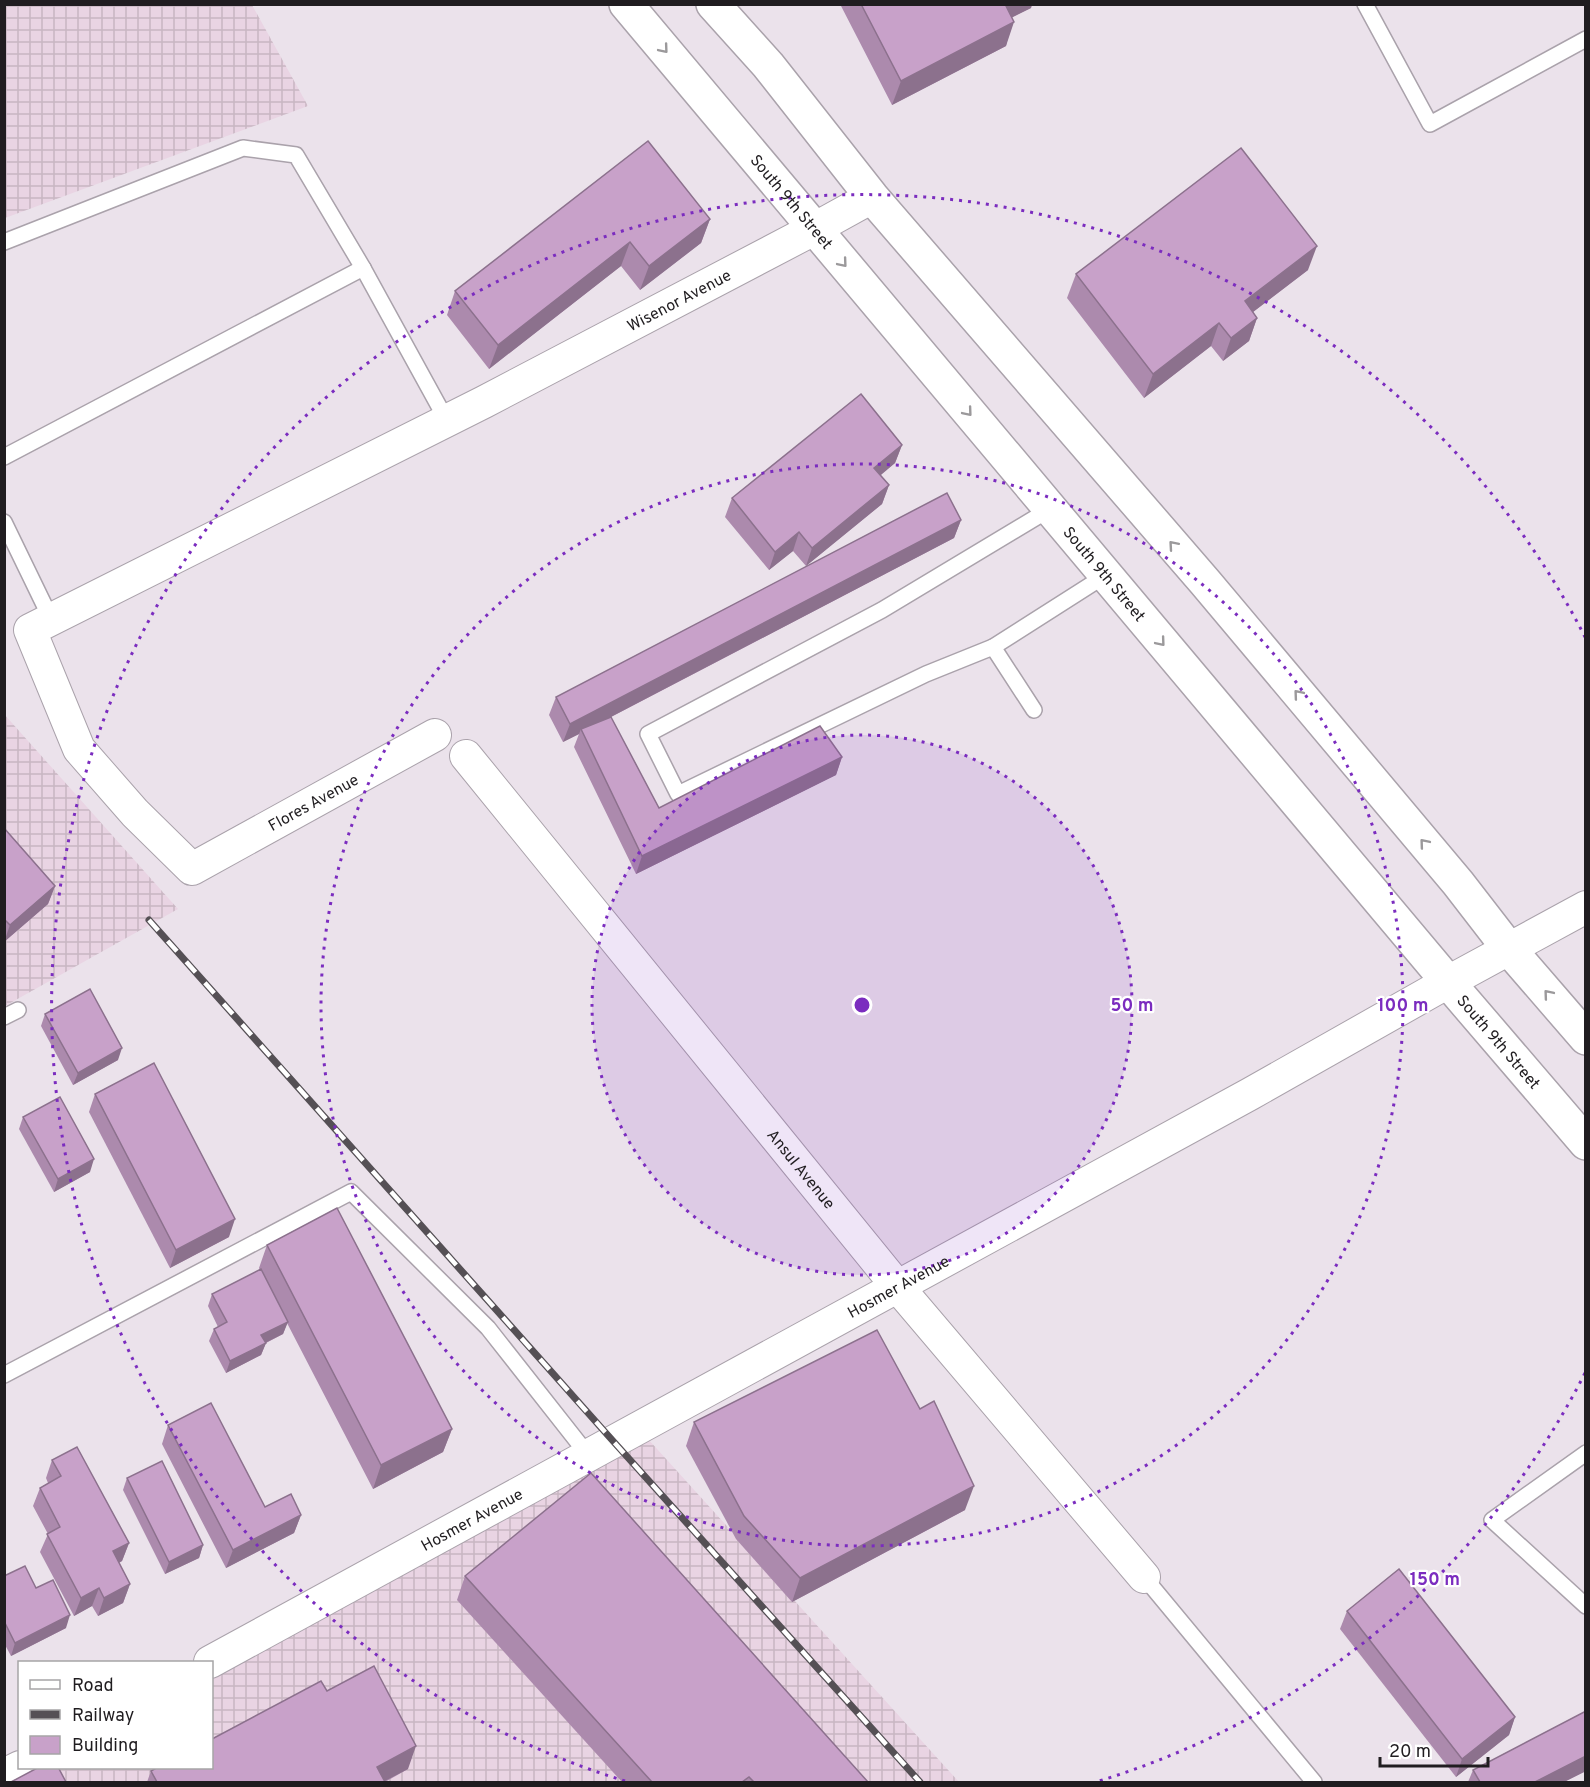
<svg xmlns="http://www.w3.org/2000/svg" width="1590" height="1787" viewBox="0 0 1590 1787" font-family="Overpass,sans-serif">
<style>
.industrial{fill:url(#industrial-grid)}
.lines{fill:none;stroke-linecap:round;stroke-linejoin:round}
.lane-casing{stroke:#aaa2ab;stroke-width:18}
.street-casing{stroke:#aaa2ab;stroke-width:34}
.primary-casing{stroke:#aaa2ab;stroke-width:36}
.lane{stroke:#fff;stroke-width:15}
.street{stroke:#fff;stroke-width:32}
.primary{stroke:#fff;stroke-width:33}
.rail-casing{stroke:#555055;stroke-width:7}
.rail{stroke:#fff;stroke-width:4.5;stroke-dasharray:14;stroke-linecap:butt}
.wall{fill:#ac8aad}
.shaded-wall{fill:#8c718d}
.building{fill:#c8a1c9;stroke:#8c718d;stroke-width:1.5}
.oneway{stroke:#9b999b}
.ring{fill:none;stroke:#7b2cbf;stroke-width:3;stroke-dasharray:3 6}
.labels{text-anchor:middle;stroke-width:4.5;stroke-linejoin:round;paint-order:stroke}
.street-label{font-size:16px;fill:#201d20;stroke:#fff}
.centre{fill:#7b2cbf;stroke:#fff;stroke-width:3}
.ring-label{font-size:18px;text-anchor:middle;font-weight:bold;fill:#7b2cbf;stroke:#fff;stroke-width:4.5;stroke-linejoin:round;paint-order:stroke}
</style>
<defs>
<pattern id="industrial-grid" width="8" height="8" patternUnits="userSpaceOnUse" patternTransform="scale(1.5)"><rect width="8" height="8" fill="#e9d4e3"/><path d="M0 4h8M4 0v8" fill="none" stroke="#c8b6c2"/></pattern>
</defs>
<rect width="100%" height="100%" fill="#ebe2eb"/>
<!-- industrial -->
<g class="industrial">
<path d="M5 4 252 5 308 106 5 218Z"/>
<path d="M4 714 178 909 5 1006H4Z"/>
<path d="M638 1428 959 1782H5L20 1768H212V1662Z"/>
</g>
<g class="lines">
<defs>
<g id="lane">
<path d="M1365 4 1430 124 1586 39"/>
<path d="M4 242 243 148 296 155 363 268 447 421"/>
<path d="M4 457 363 268"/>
<path d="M4 522 51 619"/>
<path d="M993 647 1106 575"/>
<path d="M1034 710 993 647 926 674 678 794 648 734 882 610 1050 509"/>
<path d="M4 1017 18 1010"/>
<path d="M4 1375 351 1192 488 1328 588 1455"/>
<path d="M1586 1453 1492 1520 1586 1606"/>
<path d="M1144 1577 1314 1782"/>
</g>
<g id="street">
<path id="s1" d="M435 735 192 869 135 813 79 749 30 630 484 402 814 229 872 197"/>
<path id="s2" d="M466 756 897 1286 1144 1577"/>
<path id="s3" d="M210 1662 1250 1094 1448 982 1586 907"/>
<path d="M4 1775 20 1767"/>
</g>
<g id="primary">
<path id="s4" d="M626 4 1448 982 1586 1143"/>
<path d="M713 4 768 65 872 197 1205 582 1458 883 1509 949 1586 1038"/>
</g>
</defs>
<!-- lane casing -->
<use href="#lane" class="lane-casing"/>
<!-- street casing -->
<use href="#street" class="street-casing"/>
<!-- primary casing -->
<use href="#primary" class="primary-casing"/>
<!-- lane -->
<use href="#lane" class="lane"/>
<!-- street -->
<use href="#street" class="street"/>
<!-- primary -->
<use href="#primary" class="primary"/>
<defs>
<path id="rail" d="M149 920 613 1441 920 1782"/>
</defs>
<!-- rail casing -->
<use href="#rail" class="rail-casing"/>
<!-- rail -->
<use href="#rail" class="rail"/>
</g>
<!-- wall -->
<g class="wall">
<path d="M840 4H1032L1031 8 1012 17 1006 46 892 105Z"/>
<path d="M710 219 701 243 640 290 621 266 489 369 447 315 455 291Z"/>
<path d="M1308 270 1253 312 1257 318 1249 341 1223 361 1211 346 1144 398 1067 298 1076 274Z"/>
<path d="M902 445 895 463 880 475 889 485 882 504 806 566 793 551 769 570 725 517 732 498Z"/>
<path d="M961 520 954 538 611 717 659 808 842 757 836 775 636 874 574 747 579 734 563 742 549 715 556 697Z"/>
<path d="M4 828 55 886 48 904 4 942Z"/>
<path d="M45 1014 118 1060 73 1085 41 1026Z"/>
<path d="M95 1094 229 1237 170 1268 89 1112Z"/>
<path d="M23 1117 90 1172 54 1192 19 1129Z"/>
<path d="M267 1245 452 1429 443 1452 373 1489 287 1323 283 1334 266 1343 261 1355 226 1373 209 1341 214 1329 218 1327 208 1306 212 1294 260 1270 259 1268Z"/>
<path d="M694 1422 965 1510 792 1602 736 1539 686 1446Z"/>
<path d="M168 1425 265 1507 301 1515 294 1533 226 1568 162 1444Z"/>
<path d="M52 1460 129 1543 122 1561 119 1563 130 1584 123 1603 98 1616 92 1606 74 1616 40 1552 48 1534 33 1506 40 1488 48 1483 46 1478Z"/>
<path d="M127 1478 203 1545 199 1558 165 1574 123 1490Z"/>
<path d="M4 1576 36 1588 66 1628 11 1656 4 1643Z"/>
<path d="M465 1576 868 1782H622L457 1600Z"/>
<path d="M1347 1611 1515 1717 1509 1735 1456 1777 1340 1629Z"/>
<path d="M327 1691 408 1769 385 1782H147L151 1771Z"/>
<path d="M1586 1711V1771L1564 1782H1468L1473 1770Z"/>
</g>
<!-- shaded-wall -->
<g class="shaded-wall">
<path d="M1003 4H1032L1031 8 995 26Z"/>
<path d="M1014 22 1006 46 892 105 901 81Z"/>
<path d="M710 219 701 243 640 290 649 266Z"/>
<path d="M630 242 621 266 489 369 498 345Z"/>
<path d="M1317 246 1308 270 1236 325 1245 301Z"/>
<path d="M1257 318 1249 341 1223 361 1231 338Z"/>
<path d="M1219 323 1211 346 1144 398 1153 374Z"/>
<path d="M902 445 895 463 868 486 874 468Z"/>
<path d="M889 485 882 504 806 566 812 548Z"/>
<path d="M961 520 954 538 582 732 581 729 579 734 563 742 570 724Z"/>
<path d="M799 532 793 551 769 570 775 552Z"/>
<path d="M842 757 836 775 636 874 642 856Z"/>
<path d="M55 886 48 904 4 942 10 925Z"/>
<path d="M122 1048 118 1060 73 1085 78 1073Z"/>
<path d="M94 1159 90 1172 54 1192 58 1179Z"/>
<path d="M235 1219 229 1237 170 1268 176 1250Z"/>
<path d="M288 1322 283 1334 257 1347 261 1335Z"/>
<path d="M266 1343 261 1355 226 1373 230 1361Z"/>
<path d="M452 1429 443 1452 373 1489 381 1465Z"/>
<path d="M974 1486 965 1510 792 1602 800 1578Z"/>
<path d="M301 1515 294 1533 226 1568 233 1550Z"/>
<path d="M129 1543 122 1561 106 1569 113 1551Z"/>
<path d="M203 1545 199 1558 165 1574 169 1562Z"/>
<path d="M130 1584 123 1603 98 1616 104 1598Z"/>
<path d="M99 1588 92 1606 74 1616 81 1598Z"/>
<path d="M70 1615 66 1628 11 1656 15 1643Z"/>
<path d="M1515 1717 1509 1735 1456 1777 1462 1759Z"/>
<path d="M416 1746 408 1769 383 1782 377 1767Z"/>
<path d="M1586 1756V1771L1564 1782H1535Z"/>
</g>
<!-- building -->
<g class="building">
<path d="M861 4H1005L1014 22 901 81Z"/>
<path d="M648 141 710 219 649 266 630 242 498 345 455 291Z"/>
<path d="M1241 148 1317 246 1245 301 1257 318 1231 338 1219 323 1153 374 1076 274Z"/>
<path d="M861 394 902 445 874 468 889 485 812 548 799 532 775 552 732 498Z"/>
<path d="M947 493 961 520 570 724 556 697Z"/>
<path d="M611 717 659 808 820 726 842 757 642 856 581 729Z"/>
<path d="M4 828 55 886 10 925 4 919Z"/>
<path d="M90 989 122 1048 78 1073 45 1014Z"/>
<path d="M154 1063 235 1219 176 1250 95 1094Z"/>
<path d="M60 1097 94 1159 58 1179 23 1117Z"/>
<path d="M337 1208 452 1429 381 1465 267 1245Z"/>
<path d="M261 1269 288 1322 261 1335 266 1343 230 1361 214 1329 227 1322 212 1294Z"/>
<path d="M877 1330 920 1409 934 1401 974 1486 800 1578 744 1516 694 1422Z"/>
<path d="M211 1403 265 1507 291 1494 301 1515 233 1550 168 1425Z"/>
<path d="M77 1447 129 1543 113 1551 130 1584 104 1598 99 1588 81 1598 47 1534 60 1527 40 1488 61 1476 52 1460Z"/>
<path d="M162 1461 203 1545 169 1562 127 1478Z"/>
<path d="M591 1473 868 1782H754L749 1777 742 1782H652L465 1576Z"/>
<path d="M25 1566 36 1588 53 1580 70 1615 15 1643 4 1621V1576Z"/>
<path d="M1399 1569 1515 1717 1462 1759 1347 1611Z"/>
<path d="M374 1666 416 1746 377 1767 385 1782H157L151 1771 158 1767H212V1739L321 1681 327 1691Z"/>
<path d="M1586 1711V1756L1535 1782H1480L1473 1770Z"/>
<path d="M39 1767H58L66 1782H11Z"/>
</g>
<!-- one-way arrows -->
<defs><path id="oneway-chevron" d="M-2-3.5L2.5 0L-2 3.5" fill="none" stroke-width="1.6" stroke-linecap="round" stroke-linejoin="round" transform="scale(1.5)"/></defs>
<g class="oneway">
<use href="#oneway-chevron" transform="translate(664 49) rotate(50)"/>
<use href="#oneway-chevron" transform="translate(843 263) rotate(50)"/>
<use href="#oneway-chevron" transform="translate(968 412) rotate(50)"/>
<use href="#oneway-chevron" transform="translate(1173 545) rotate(-131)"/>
<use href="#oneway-chevron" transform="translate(1161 642) rotate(50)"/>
<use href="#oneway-chevron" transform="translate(1298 694) rotate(-130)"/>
<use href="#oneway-chevron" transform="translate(1424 843) rotate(-130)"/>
<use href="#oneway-chevron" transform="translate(1548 994) rotate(-130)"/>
</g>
<!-- distance rings -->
<circle cx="862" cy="1005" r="270" fill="#7b2cbf" fill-opacity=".12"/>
<g class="ring">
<circle cx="862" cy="1005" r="270"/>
<circle cx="862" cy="1005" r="541"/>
<path d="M1585 1373A811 811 0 0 1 1099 1781M625 1781A811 811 0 1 1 1585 637"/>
</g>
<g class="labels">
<!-- street labels -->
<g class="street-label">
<text dy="6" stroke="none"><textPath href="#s4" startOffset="258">South 9th Street</textPath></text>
<text dy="6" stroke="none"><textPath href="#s1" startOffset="1299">Wisenor Avenue</textPath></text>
<text dy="6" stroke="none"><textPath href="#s4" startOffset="744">South 9th Street</textPath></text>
<text transform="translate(313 802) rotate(-29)" y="6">Flores Avenue</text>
<text dy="6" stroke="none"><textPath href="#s4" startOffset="1356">South 9th Street</textPath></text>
<text dy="6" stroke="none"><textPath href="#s2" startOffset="532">Ansul Avenue</textPath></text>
<text dy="6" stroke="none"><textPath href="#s3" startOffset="784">Hosmer Avenue</textPath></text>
<text dy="6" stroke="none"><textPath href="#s3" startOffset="298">Hosmer Avenue</textPath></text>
</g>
</g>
<circle cx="862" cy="1005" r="9" class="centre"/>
<g class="ring-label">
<text x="1132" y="1011">50 m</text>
<text x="1403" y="1011">100 m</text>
<text x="1435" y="1585">150 m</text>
</g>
<!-- border -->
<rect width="1590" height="1787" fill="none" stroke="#201d20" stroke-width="12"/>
<!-- legend -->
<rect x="18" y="1661" width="195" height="108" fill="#ffffff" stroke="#a6a5a6" stroke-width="1.5"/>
<rect x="30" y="1680" width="30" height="9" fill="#ffffff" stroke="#a6a5a6" stroke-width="1.5"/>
<text x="72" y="1691" font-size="18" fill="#201d20">Road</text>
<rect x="30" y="1710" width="30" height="9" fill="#555055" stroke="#a6a5a6" stroke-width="1.5"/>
<text x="72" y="1721" font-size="18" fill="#201d20">Railway</text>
<rect x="30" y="1736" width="30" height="18" fill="#c8a1c9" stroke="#a6a5a6" stroke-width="1.5"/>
<text x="72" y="1751" font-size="18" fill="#201d20">Building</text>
<!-- scale -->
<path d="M1380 1757v9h108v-9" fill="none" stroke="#201d20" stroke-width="3"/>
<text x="1389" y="1757" font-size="18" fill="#201d20" stroke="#ffffff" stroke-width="4.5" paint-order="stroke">20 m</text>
</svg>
